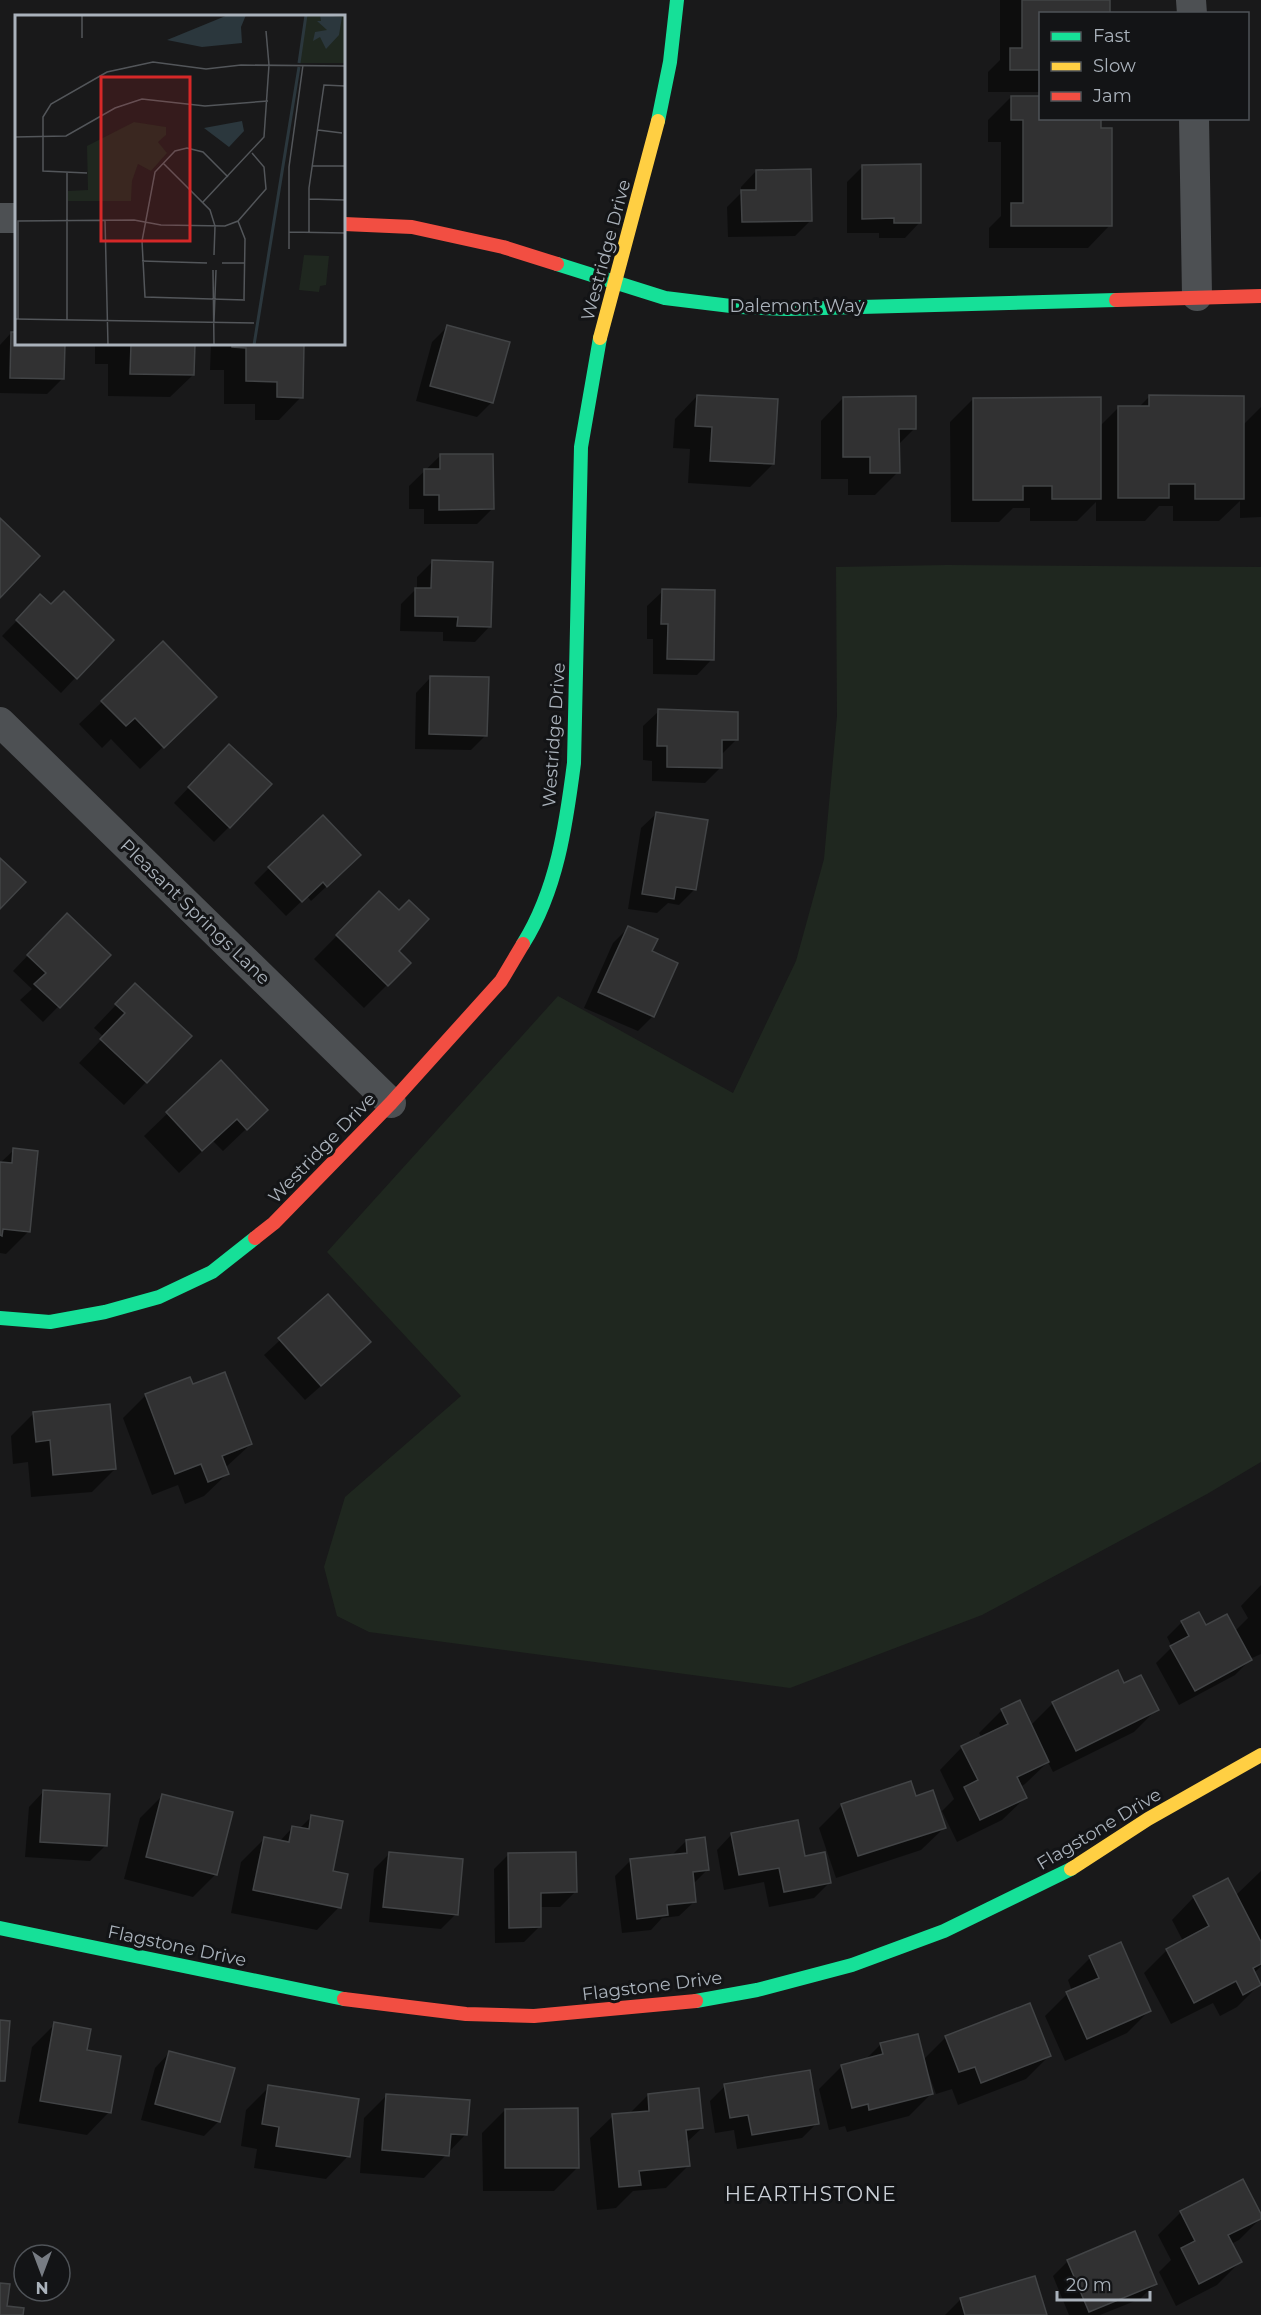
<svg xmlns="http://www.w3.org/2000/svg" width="1261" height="2315" viewBox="0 0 1261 2315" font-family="Montserrat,sans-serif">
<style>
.green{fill:#1f271f}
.shadow{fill:#0007}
.building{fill:#313132;stroke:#424446;stroke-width:1.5}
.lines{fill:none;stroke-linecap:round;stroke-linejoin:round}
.street{stroke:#4d5053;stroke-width:30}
.fast{stroke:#16e098;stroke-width:14}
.slow{stroke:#ffcf43;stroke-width:14}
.jam{stroke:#f24e42;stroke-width:14}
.labels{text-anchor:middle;stroke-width:6;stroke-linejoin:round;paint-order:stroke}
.street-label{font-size:18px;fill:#aab2bb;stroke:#131416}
.neighbourhood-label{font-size:20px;letter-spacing:1.5px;fill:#cbd0d7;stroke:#131416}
.inset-river{fill:none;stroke:#2b373d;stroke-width:3}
.inset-road{fill:none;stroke:#53565a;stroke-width:1.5}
.view{fill:#d62828;fill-opacity:0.15;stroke:#d62828;stroke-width:3}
.inset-edge{fill:none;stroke:#aab2bb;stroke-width:3}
</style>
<rect width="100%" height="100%" fill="#19191a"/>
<!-- green -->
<path class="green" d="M947 565 1261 567V1462L1207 1494 982 1615 790 1688 369 1632 337 1616 324 1567 345 1497 461 1396 327 1252 558 996 733 1093 796 961 824 859 837 716 836 567Z"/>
<!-- shadow -->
<g class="shadow">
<path d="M1000 0H1108L1040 14V92H988V72L1000 60Z"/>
<path d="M1011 97H1040V118L1110 225 1088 248H989V228L1001 216V142H988V120Z"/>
<path d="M862 167 920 222 905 238H879V233H847V182Z"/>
<path d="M756 171 810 221 795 236 728 237 727 207 741 193V187Z"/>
<path d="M448 326 492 402 477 417 416 401 432 342Z"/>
<path d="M11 333H16V344H67L63 347 62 379 47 394 0 393V345Z"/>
<path d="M95 344H193V375L170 397 108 396V364H95Z"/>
<path d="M211 344H303L301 397 279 420H255V404H224V370H210Z"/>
<path d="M697 396 773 464 750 487 688 483 690 449 673 448 675 419Z"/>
<path d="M1149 397 1242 426 1261 407V517L1240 518V501L1219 521H1173V506H1159L1145 521H1096V502L1077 521H1030V508H1013L999 522H951L950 422 973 399 1099 427 1119 407H1139Z"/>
<path d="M843 398 915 428 898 445V472L875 495H848V479H821V421Z"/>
<path d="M440 456 492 509 477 524H424V509H409V486Z"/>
<path d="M432 562 490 626 475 642 443 641V632L400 631 401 604 417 588V577Z"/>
<path d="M663 591 712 659 697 675 653 674V639H647V606Z"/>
<path d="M40 597 76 677 61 693 2 636Z"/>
<path d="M431 677 486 735 471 750 415 749 416 693Z"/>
<path d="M102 702 192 719 140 769 111 739 102 748 79 724Z"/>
<path d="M659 711 736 740 720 756V768L705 783 652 781V761L643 760V726Z"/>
<path d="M214 761 229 827 214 842 174 803Z"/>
<path d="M657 813 695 889 679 905 668 903 657 913 628 909 641 828Z"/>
<path d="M269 868 344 870 311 901 307 896 286 916 254 883Z"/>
<path d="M379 893 397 951 409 963 364 1008 314 959Z"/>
<path d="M629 927 650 952 653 1016 638 1031 584 1008 613 943Z"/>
<path d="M52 930 109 955 43 1022 20 1000 32 989 13 971Z"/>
<path d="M135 985 146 1082 124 1105 79 1063 104 1037 94 1028Z"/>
<path d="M221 1062 266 1110 223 1151 213 1141 179 1173 144 1136Z"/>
<path d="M14 1150 29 1231 6 1254 0 1253V1163Z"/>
<path d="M328 1296 354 1357 305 1400 264 1355Z"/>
<path d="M192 1386 251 1444 225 1468 227 1474 204 1496 185 1504 178 1485 152 1495 123 1418 146 1395Z"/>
<path d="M34 1413 115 1469 92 1492 31 1497 28 1462 13 1464 11 1436Z"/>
<path d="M1261 1585V1654L1252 1658 1235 1675 1179 1705 1156 1663 1172 1647 1167 1637 1182 1622 1235 1631 1248 1618 1241 1606Z"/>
<path d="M1124 1685 1157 1709 1134 1732 1053 1772 1048 1762 1025 1784 1020 1787 1025 1798 1002 1820 957 1842 942 1811 954 1799 940 1770 962 1747 982 1738 979 1733 1002 1710 1030 1726 1053 1703Z"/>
<path d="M44 1791 106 1845 90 1861 25 1857 29 1807Z"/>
<path d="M162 1796 216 1874 193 1897 124 1879 140 1818Z"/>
<path d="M915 1798 944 1828 921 1850 836 1878 819 1828 842 1805Z"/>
<path d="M312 1816 331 1872 339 1907 317 1930 231 1913 241 1862 264 1839 279 1842 293 1827 299 1829Z"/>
<path d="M732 1834 804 1858 829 1883 814 1898 769 1907 764 1882 724 1890 717 1850Z"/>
<path d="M686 1841 707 1870 693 1884 695 1901 679 1916 662 1918 651 1930 622 1933 615 1876 630 1861 671 1856Z"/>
<path d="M389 1854 456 1914 441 1929 369 1922 374 1869Z"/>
<path d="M509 1854 575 1892 560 1907H539V1927L524 1942 495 1943 494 1869Z"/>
<path d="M1261 1871V1966L1254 1973 1260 1984 1237 2007 1220 2016 1213 2003 1171 2024 1144 1973 1167 1950 1183 1941 1172 1920 1194 1897 1235 1896Z"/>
<path d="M1090 1958 1150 2010 1127 2033 1065 2061 1045 2016 1067 1994 1072 1991 1068 1980Z"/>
<path d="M55 2024 85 2051 109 2112 87 2135 18 2123 32 2047Z"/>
<path d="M946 2037 1049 2056 1026 2079 958 2105 952 2089 936 2094 929 2075 927 2076 931 2094 909 2116 847 2132 845 2126 829 2130 819 2089 842 2066 865 2060 881 2044 923 2060Z"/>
<path d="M170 2052 219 2121 204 2136 141 2120 155 2068Z"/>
<path d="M725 2086 817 2123 802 2138 737 2149 734 2130 715 2133 710 2101Z"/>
<path d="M269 2087 348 2156 326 2179 254 2168 257 2149 241 2146 246 2110Z"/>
<path d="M387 2095 465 2135 424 2178 360 2173 364 2118Z"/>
<path d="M648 2095 702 2128 686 2143 689 2165 666 2188 633 2191 616 2208 597 2210 590 2138 613 2116 629 2114Z"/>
<path d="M505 2110 577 2168 554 2191H483L482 2133Z"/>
<path d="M1242 2181 1261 2218 1239 2240 1231 2244 1240 2262 1217 2285 1176 2306 1159 2272 1171 2260 1158 2235 1181 2212Z"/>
<path d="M1068 2261 1155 2284 1140 2299 1100 2315H1069L1053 2276Z"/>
<path d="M961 2299 1045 2315H945Z"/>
</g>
<!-- building -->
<g class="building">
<path d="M1022 0H1110V14H1040V70H1010V48H1022Z"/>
<path d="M1011 96H1040V118H1101V128H1112V226H1011V203H1023V120H1011Z"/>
<path d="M921 164V223H894V218L862 219V165Z"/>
<path d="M811 169 812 221 742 222 741 190H756V170Z"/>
<path d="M447 325 510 342 493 403 430 386Z"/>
<path d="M11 332H16V344H65L64 379 10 378Z"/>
<path d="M131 344H195L194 375 130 374Z"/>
<path d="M232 344H304L303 398 277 397V382L246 381V348L232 347Z"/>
<path d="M697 395 778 399 774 464 710 461 712 427 695 426Z"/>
<path d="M1149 395 1244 396V499H1195V484H1169V498H1118V406H1149Z"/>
<path d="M916 396V429H899L900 473H870V457H843V397Z"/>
<path d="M1101 397V499H1052V486H1023V500H973V398Z"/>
<path d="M440 454H493L494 509 439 510V495H424V469H440Z"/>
<path d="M0 518 40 556 0 598Z"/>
<path d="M432 560 493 562 491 627 457 626 458 617 415 616V588H431Z"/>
<path d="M662 589 715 590 714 660 667 659 668 624H661Z"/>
<path d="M64 591 114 640 77 679 16 620 40 594 51 604Z"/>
<path d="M163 641 217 697 164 748 135 718 126 726 101 701Z"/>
<path d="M430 676 489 677 487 736 429 734Z"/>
<path d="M658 709 738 712V740H722V768L667 767V746H657Z"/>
<path d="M229 744 272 784 230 828 188 787Z"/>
<path d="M656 812 708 820 696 890 676 887 674 899 642 894Z"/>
<path d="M323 815 361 855 327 887 323 882 302 902 268 867Z"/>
<path d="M0 858 26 882 0 909Z"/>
<path d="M379 891 399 910 409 900 429 919 399 951 411 963 388 986 336 935Z"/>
<path d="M67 913 111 955 60 1008 34 984 46 973 27 955Z"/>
<path d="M628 926 658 939 652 951 678 963 654 1017 598 992Z"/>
<path d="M135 983 192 1036 147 1083 100 1039 125 1013 115 1004Z"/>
<path d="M221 1060 268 1110 247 1130 237 1119 202 1151 166 1112Z"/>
<path d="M13 1148 38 1151 30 1232 3 1229 2 1236 0 1235V1162L12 1163Z"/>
<path d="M328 1294 371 1342 321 1386 278 1338Z"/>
<path d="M225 1372 252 1444 222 1456 229 1474 208 1482 201 1464 175 1474 145 1394 190 1377 193 1384Z"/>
<path d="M110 1404 116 1469 53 1475 50 1440 36 1442 33 1412Z"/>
<path d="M1199 1612 1206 1625 1227 1614 1252 1660 1195 1691 1170 1646 1189 1636 1181 1621Z"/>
<path d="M1118 1670 1124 1683 1141 1675 1159 1710 1076 1751 1052 1702Z"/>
<path d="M1020 1700 1049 1762 1017 1777 1027 1798 980 1820 964 1787 978 1780 961 1746 1008 1724 1001 1709Z"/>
<path d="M911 1781 916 1796 933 1790 946 1828 858 1856 841 1804Z"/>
<path d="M43 1790 110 1794 107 1846 40 1842Z"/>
<path d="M162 1794 233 1812 217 1875 146 1857Z"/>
<path d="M311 1815 343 1821 333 1871 348 1874 341 1908 253 1890 264 1837 289 1842 292 1826 309 1829Z"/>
<path d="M798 1820 805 1856 825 1852 831 1883 784 1892 779 1868 739 1875 731 1833Z"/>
<path d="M705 1837 709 1870 693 1872 696 1902 667 1905 668 1915 637 1919 630 1859 687 1853 686 1840Z"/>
<path d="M389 1852 463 1859 458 1915 383 1907Z"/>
<path d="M576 1852 577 1892 541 1893V1927L509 1928 508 1853Z"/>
<path d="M1228 1878 1261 1942V1964L1253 1968 1261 1985 1243 1995 1236 1981 1194 2003 1166 1949 1209 1926 1193 1896Z"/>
<path d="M1121 1942 1151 2011 1087 2039 1066 1992 1099 1978 1089 1956Z"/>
<path d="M1030 2003 1051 2056 981 2083 975 2067 959 2072 945 2036Z"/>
<path d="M0 2020 10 2021 5 2081H0Z"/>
<path d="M54 2022 91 2029 87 2050 121 2056 111 2113 40 2101Z"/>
<path d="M918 2034 933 2094 869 2110 868 2104 852 2108 841 2065 883 2054 880 2043Z"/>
<path d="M169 2051 235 2068 220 2122 155 2104Z"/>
<path d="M810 2070 819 2124 752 2135 748 2115 730 2118 724 2084Z"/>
<path d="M268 2085 359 2099 350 2157 276 2146 279 2127 262 2124Z"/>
<path d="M699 2088 703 2128 686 2130 690 2166 639 2171 641 2185 619 2187 612 2114 649 2111 648 2094Z"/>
<path d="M386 2094 470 2100 467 2135 451 2134 449 2156 382 2150Z"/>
<path d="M578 2108 579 2168H505V2109Z"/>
<path d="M1243 2179 1261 2214V2219L1228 2235 1242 2262 1199 2284 1181 2248 1195 2241 1180 2211Z"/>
<path d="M1135 2231 1157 2284 1089 2312 1067 2260Z"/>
<path d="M1035 2276 1047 2315H965L960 2298Z"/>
<path d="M0 2283 10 2284 7 2306 24 2308 23 2315H0Z"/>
</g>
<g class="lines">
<!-- street -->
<g class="street">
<path d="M1191 0 1192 14"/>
<path d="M1194 118 1197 296"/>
<path d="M0 218H16"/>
<path d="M0 722 391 1103"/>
</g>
<!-- fast -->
<g class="fast">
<path d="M658 121 670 62 677 0"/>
<path d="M557 264 665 298 739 307 787 309 1116 300"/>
<path d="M523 944C557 890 566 825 574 763L581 447 600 338"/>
<path d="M0 1318 50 1322 105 1312 159 1297 212 1272 255 1238"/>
<path d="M0 1928 344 1999"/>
<path d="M696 2001 757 1990 852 1965 944 1931 1071 1869"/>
</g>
<!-- slow -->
<g class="slow">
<path d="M600 338 658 121"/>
<path d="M1071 1869 1148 1819 1261 1755"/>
</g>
<!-- jam -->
<g class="jam">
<path d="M344 224 412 227 503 247 557 264"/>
<path d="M1116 300 1261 296"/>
<path d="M255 1238 274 1223 391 1103 501 981 523 944"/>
<path d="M344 1999 466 2014 534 2016 696 2001"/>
</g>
</g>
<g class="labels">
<!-- street labels -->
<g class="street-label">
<text transform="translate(606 250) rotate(-75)" y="6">Westridge Drive</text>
<text x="797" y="312">Dalemont Way</text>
<text transform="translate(554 735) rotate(-86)" y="6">Westridge Drive</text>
<text transform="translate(195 912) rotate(44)" y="6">Pleasant Springs Lane</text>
<text transform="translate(322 1148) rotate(-46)" y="6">Westridge Drive</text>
<text transform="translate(1099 1829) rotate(-31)" y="6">Flagstone Drive</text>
<text transform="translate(177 1946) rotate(12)" y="6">Flagstone Drive</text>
<text transform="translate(652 1986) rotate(-7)" y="6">Flagstone Drive</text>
</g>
<!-- neighbourhood labels -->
<g class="neighbourhood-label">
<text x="811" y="2201">HEARTHSTONE</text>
</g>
</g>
<!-- overview -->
<g transform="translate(15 15)">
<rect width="330" height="330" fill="#19191a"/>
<path d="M330 0V48H285L290 1ZM119 107 151 112V120L143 127 152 138 136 156 123 149 117 166 116 186H53V176L73 175 72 131ZM289 240 314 241 311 270 305 271 304 277 284 275Z" fill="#1f271f"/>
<path d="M213 0H231L226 12 227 28 187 32 152 25ZM305 0 327 2 324 20 311 34 305 22 298 26 300 17 312 15 302 6H306ZM227 106 229 116 214 132 189 113Z" fill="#2b373d"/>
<path class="inset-river" d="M284 48 291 0M239 330 284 52"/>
<path class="inset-road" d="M67 0V23M303 115 327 118M0 122 51 121 100 93 127 84 190 91 253 86M148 148 195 195 200 211 199 240M297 151H330M72 158 28 156V102L36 89 92 57 138 47 191 54 226 50 330 51M213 162 188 137 172 133 160 136 140 157 127 226 130 282 230 285M294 184 330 185M188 187 249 122 254 50 251 16M90 205 93 330M223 206 230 224 229 284M274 217 330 218M294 217V173L309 70 330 71M274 234V152L288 50M127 246 192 248M207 248H230M198 255 199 330M0 304 239 308M3 304V206L119 205 146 210 210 211 223 206 251 174 249 152 237 138M52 306V157M199 306 201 255"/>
<path class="view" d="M86 62H175V226H86Z"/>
<rect width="330" height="330" class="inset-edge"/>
</g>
<!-- legend -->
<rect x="1039" y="12" width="210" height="108" fill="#131416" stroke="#4f5358" stroke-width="1.5"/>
<rect x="1051" y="32" width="30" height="9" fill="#16e098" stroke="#4f5358" stroke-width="1.5"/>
<text x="1093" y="42" font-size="18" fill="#aab2bb">Fast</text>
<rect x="1051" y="62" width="30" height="9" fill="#ffcf43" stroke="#4f5358" stroke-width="1.5"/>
<text x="1093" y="72" font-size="18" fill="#aab2bb">Slow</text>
<rect x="1051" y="92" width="30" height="9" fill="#f24e42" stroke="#4f5358" stroke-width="1.5"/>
<text x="1093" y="102" font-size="18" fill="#aab2bb">Jam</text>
<!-- north arrow -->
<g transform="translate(42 2273) rotate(180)"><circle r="28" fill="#131416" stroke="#4f5358" stroke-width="1.5"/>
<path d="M0-4.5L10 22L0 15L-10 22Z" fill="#777c83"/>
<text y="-9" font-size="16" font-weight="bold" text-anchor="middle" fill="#aab2bb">N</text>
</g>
<!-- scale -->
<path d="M1057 2291v9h93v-9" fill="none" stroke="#aab2bb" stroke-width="3"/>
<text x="1066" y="2291" font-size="18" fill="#aab2bb" stroke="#131416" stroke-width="4.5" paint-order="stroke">20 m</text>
</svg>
